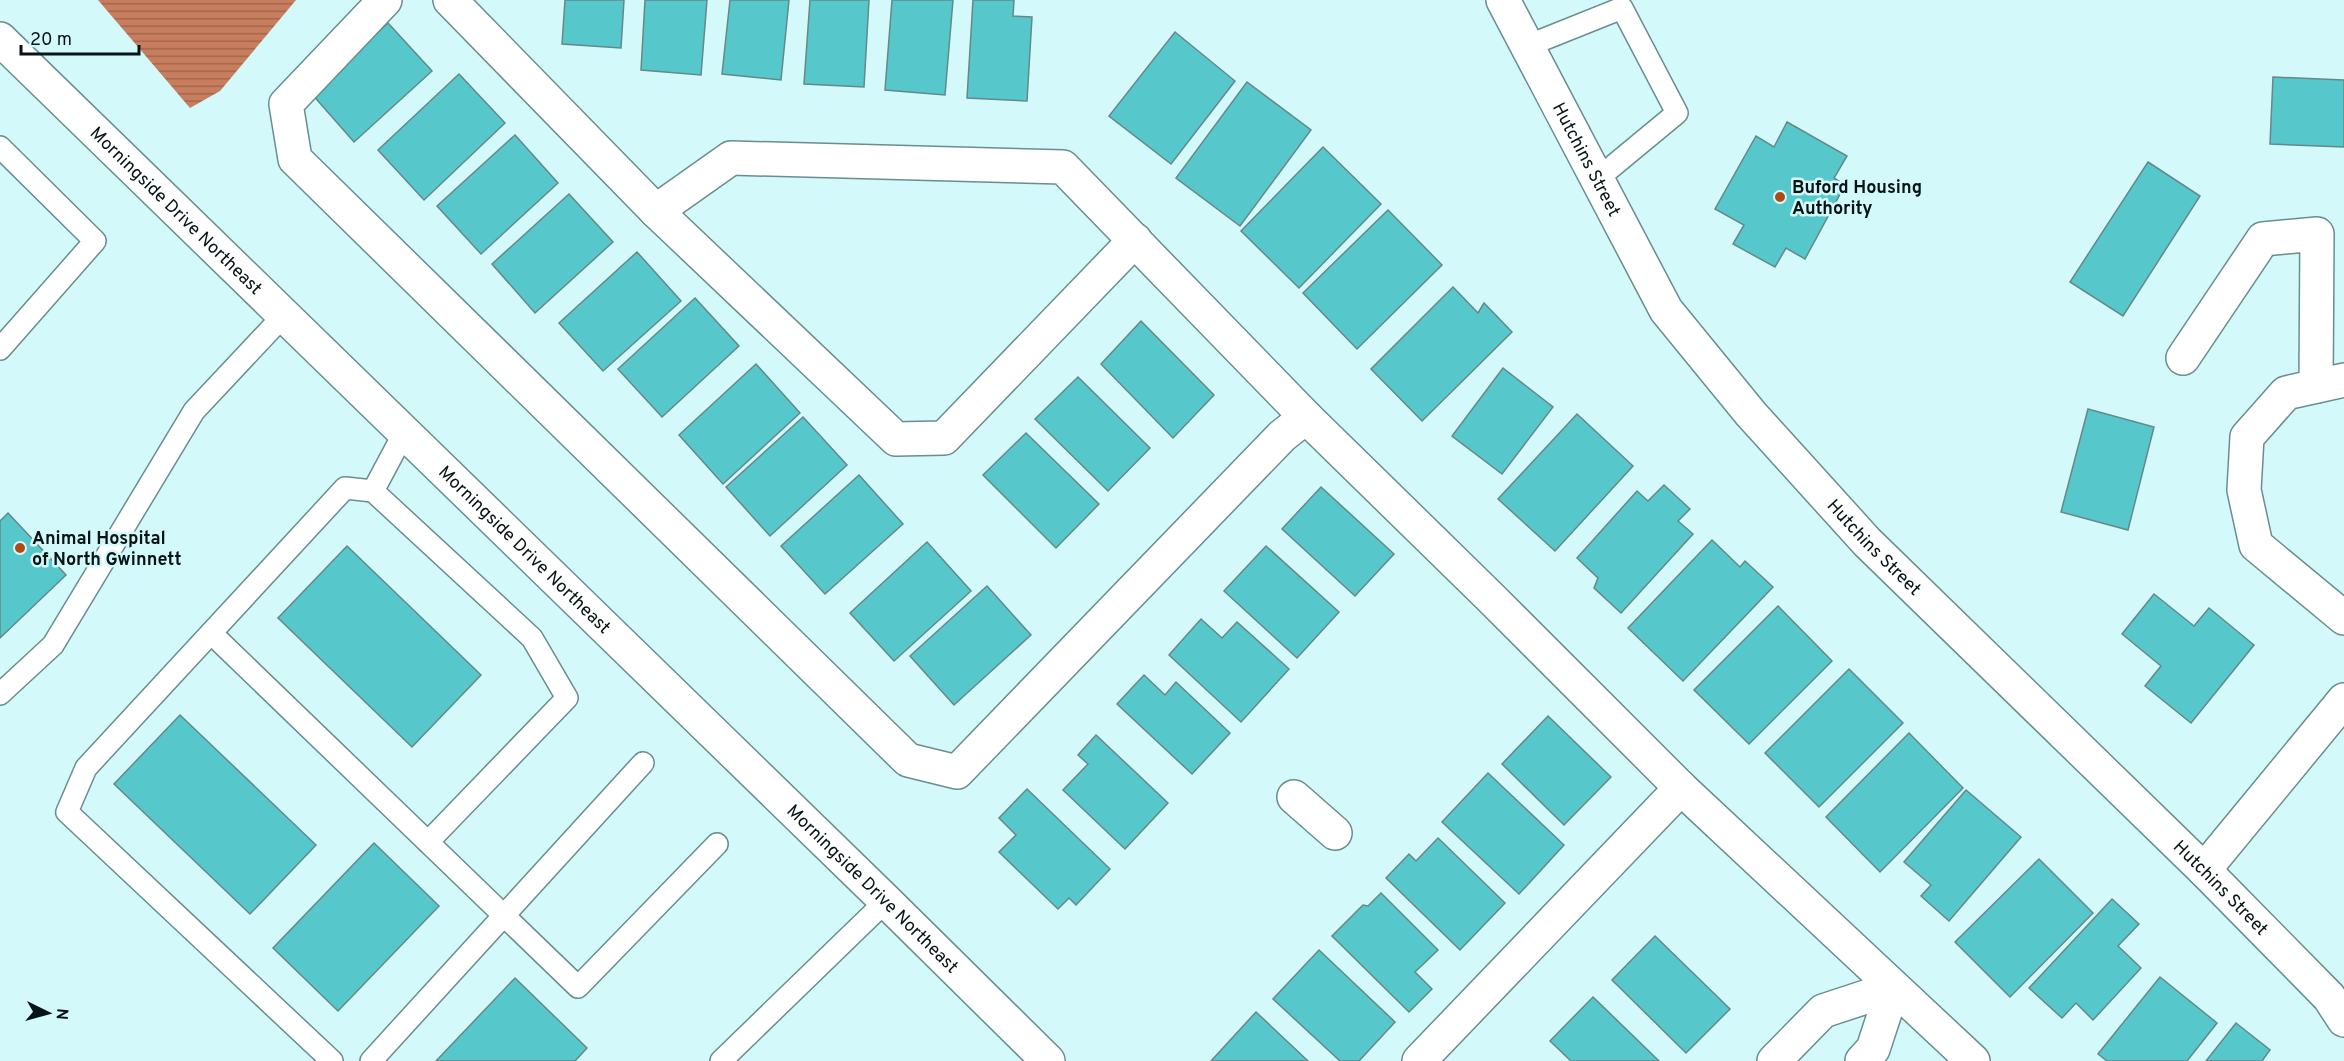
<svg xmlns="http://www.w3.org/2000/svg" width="2344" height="1061" viewBox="0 0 2344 1061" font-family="Overpass,sans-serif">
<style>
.water{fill:url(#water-rules)}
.building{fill:#56c8cc;stroke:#658888;stroke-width:1.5}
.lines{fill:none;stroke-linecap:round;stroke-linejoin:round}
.lane-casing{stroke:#6a8d8e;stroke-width:24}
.street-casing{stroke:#6a8d8e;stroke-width:36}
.secondary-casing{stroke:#6a8d8e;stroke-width:36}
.lane{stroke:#fff;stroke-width:21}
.street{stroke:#fff;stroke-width:33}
.secondary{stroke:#fff;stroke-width:33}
.poi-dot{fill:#ae4b15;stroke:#d3f9fa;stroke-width:2}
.labels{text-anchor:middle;stroke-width:5;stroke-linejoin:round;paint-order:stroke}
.street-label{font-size:18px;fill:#071415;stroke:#d3f9fa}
.poi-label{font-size:18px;font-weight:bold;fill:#071415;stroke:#d3f9fa;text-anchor:start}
</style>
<defs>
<pattern id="water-rules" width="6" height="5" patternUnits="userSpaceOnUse" patternTransform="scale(1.5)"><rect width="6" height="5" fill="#c87e5e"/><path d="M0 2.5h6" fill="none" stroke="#a0664c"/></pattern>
</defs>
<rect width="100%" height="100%" fill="#d3f9fa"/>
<!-- water -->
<path class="water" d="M98 0H296L220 91 190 108Z"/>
<!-- building -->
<g class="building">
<path d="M565 0H624L621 48 562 44Z"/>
<path d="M645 0H707L701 75 641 70Z"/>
<path d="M730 0H789L781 80 722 74Z"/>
<path d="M810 0H869L864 87 804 84Z"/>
<path d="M892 0H953L945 95 885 90Z"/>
<path d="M973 0H1014L1013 16 1032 17 1027 101 967 98Z"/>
<path d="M388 23 432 71 354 142 311 93Z"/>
<path d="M1175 32 1235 81 1171 164 1109 116Z"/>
<path d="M459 74 505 123 424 200 378 150Z"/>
<path d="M2273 77 2344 80V147L2270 144Z"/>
<path d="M1247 82 1311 130 1240 226 1176 178Z"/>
<path d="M1787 122 1847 156 1834 178 1845 185 1805 259 1786 248 1775 267 1733 244 1744 225 1715 209 1756 136 1774 147Z"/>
<path d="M515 135 558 183 481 254 437 206Z"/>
<path d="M1323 147 1381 204 1299 288 1241 231Z"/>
<path d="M2148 162 2200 196 2123 316 2070 282Z"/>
<path d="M569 194 613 242 535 313 492 264Z"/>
<path d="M1388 210 1442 265 1357 349 1303 293Z"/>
<path d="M637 252 681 301 603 371 559 323Z"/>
<path d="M1453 287 1478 313 1484 303 1512 332 1422 421 1371 369Z"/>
<path d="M695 298 739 346 662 417 618 369Z"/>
<path d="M1141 321 1214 395 1173 438 1101 364Z"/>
<path d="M756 364 800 413 723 484 679 435Z"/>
<path d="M1503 368 1553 407 1502 474 1452 436Z"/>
<path d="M1078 377 1150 448 1108 491 1035 419Z"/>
<path d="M2088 409 2154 427 2128 530 2061 512Z"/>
<path d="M1577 414 1633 466 1555 551 1498 499Z"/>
<path d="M803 417 847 465 770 536 726 487Z"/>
<path d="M1026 433 1099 504 1056 548 983 475Z"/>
<path d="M859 475 903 524 825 594 781 546Z"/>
<path d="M1664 485 1690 509 1678 521 1693 534 1621 613 1594 588 1598 578 1577 558 1637 491 1648 501Z"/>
<path d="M1321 487 1394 554 1355 596 1282 529Z"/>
<path d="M8 513 66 575 0 638V521Z"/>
<path d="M1712 540 1740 567 1745 561 1773 587 1683 681 1628 628Z"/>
<path d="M927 542 971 591 894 661 850 613Z"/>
<path d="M347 546 481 675 412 747 278 618Z"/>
<path d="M1266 546 1339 612 1297 658 1224 591Z"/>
<path d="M987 586 1031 635 954 705 910 656Z"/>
<path d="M2154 594 2194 626 2209 608 2254 645 2191 723 2145 686 2161 666 2122 634Z"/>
<path d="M1778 606 1832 661 1749 744 1694 690Z"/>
<path d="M1201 619 1222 638 1237 622 1289 669 1241 722 1169 655Z"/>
<path d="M1849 669 1903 723 1819 807 1765 753Z"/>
<path d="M1144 675 1165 695 1176 682 1230 733 1192 774 1117 704Z"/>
<path d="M180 715 316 845 250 914 114 784Z"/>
<path d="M1548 716 1611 777 1564 825 1502 764Z"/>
<path d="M1909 733 1963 788 1880 872 1826 817Z"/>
<path d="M1096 735 1168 803 1125 849 1063 790 1088 764 1078 755Z"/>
<path d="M1488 773 1564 845 1519 894 1442 822Z"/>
<path d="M1027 789 1110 869 1076 905 1069 898 1058 909 999 852 1016 835 999 818Z"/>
<path d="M1966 790 2021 837 1949 921 1921 896 1931 885 1904 862Z"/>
<path d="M1438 838 1505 903 1460 950 1386 878 1409 854 1416 861Z"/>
<path d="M374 843 439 906 338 1011 273 948Z"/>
<path d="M2039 859 2093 913 2010 997 1955 942Z"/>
<path d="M1381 893 1438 950 1415 972 1432 989 1409 1012 1332 936 1363 905 1368 906Z"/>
<path d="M2112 899 2139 924 2118 946 2141 968 2093 1020 2076 1003 2062 1018 2029 988Z"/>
<path d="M1655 936 1730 1009 1686 1053 1612 980Z"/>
<path d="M1319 950 1395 1022 1359 1061H1340L1273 999Z"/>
<path d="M2160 977 2217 1023 2187 1061H2107L2098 1054Z"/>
<path d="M515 978 587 1048 575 1061H436Z"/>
<path d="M1593 997 1659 1061H1571L1550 1041Z"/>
<path d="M1256 1012 1308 1061H1211Z"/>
<path d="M2236 1023 2270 1050 2262 1061H2206Z"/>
</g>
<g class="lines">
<defs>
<g id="lane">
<path d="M1527 46 1622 8 1677 113 1596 180"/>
<path d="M0 147 95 241 0 349"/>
<path d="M373 491 532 638 567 698 428 842"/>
<path d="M211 633 578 987 717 844"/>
<path d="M0 694 53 645 194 411 285 314"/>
<path d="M332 1061 67 812 86 768 345 488 373 491 404 433"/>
<path d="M371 1061 643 763"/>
<path d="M721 1061 886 901"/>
</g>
<g id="street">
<path d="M385 0 286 104 295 159 908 760 957 772 1282 436 1306 417"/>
<path d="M450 0 656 211 731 158 1063 167 1306 417 1491 598 1681 788 1973 1061"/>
<path d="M656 211 896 439 944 438 1135 240"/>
<path d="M2183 358 2263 239 2317 234 2316 386"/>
<path d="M2344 380 2286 393 2247 437 2244 490 2256 545 2344 618"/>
<path d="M1294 797 1335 833"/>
<path d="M2204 870 2344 700"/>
<path d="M1419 1061 1681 788"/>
<path d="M1774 1061 1823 1011 1893 988 1873 1049 1862 1061"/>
</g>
<g id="secondary">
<path id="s1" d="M1503 0 1666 310 1751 414 1867 542 2204 870 2329 997 2344 1020"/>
<path id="s2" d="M0 39 886 901 1048 1061"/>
</g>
</defs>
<!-- lane casing -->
<use href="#lane" class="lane-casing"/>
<!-- street casing -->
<use href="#street" class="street-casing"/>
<!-- secondary casing -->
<use href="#secondary" class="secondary-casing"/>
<!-- lane -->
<use href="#lane" class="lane"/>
<!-- street -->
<use href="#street" class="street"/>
<!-- secondary -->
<use href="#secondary" class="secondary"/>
</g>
<!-- markers -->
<g class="poi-dot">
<circle cx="1780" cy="197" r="6"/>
<circle cx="20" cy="548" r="6"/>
</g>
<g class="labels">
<!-- street labels -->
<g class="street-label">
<text dy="6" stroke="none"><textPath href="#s1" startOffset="180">Hutchins Street</textPath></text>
<text dy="6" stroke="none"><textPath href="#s2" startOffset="246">Morningside Drive Northeast</textPath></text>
<text dy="6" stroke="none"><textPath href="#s1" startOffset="666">Hutchins Street</textPath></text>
<text dy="6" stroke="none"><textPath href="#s2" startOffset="732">Morningside Drive Northeast</textPath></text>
<text dy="6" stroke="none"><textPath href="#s2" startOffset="1218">Morningside Drive Northeast</textPath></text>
<text dy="6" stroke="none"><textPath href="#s1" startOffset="1152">Hutchins Street</textPath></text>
</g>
<!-- poi labels -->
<g class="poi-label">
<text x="1792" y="193">Buford Housing<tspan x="1792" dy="21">Authority</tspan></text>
<text x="32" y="544">Animal Hospital<tspan x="32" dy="21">of North Gwinnett</tspan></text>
</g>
</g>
<!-- north arrow -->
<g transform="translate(48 1013) rotate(95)" stroke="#d3f9fa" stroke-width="4.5" paint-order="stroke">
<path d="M0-4.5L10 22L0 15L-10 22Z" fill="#071415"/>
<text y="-9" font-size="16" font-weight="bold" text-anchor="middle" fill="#071415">N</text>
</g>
<!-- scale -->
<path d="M21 45v9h118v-9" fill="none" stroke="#071415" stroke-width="3"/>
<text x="30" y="45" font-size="18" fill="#071415" stroke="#d3f9fa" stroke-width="4.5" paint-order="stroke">20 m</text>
</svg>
